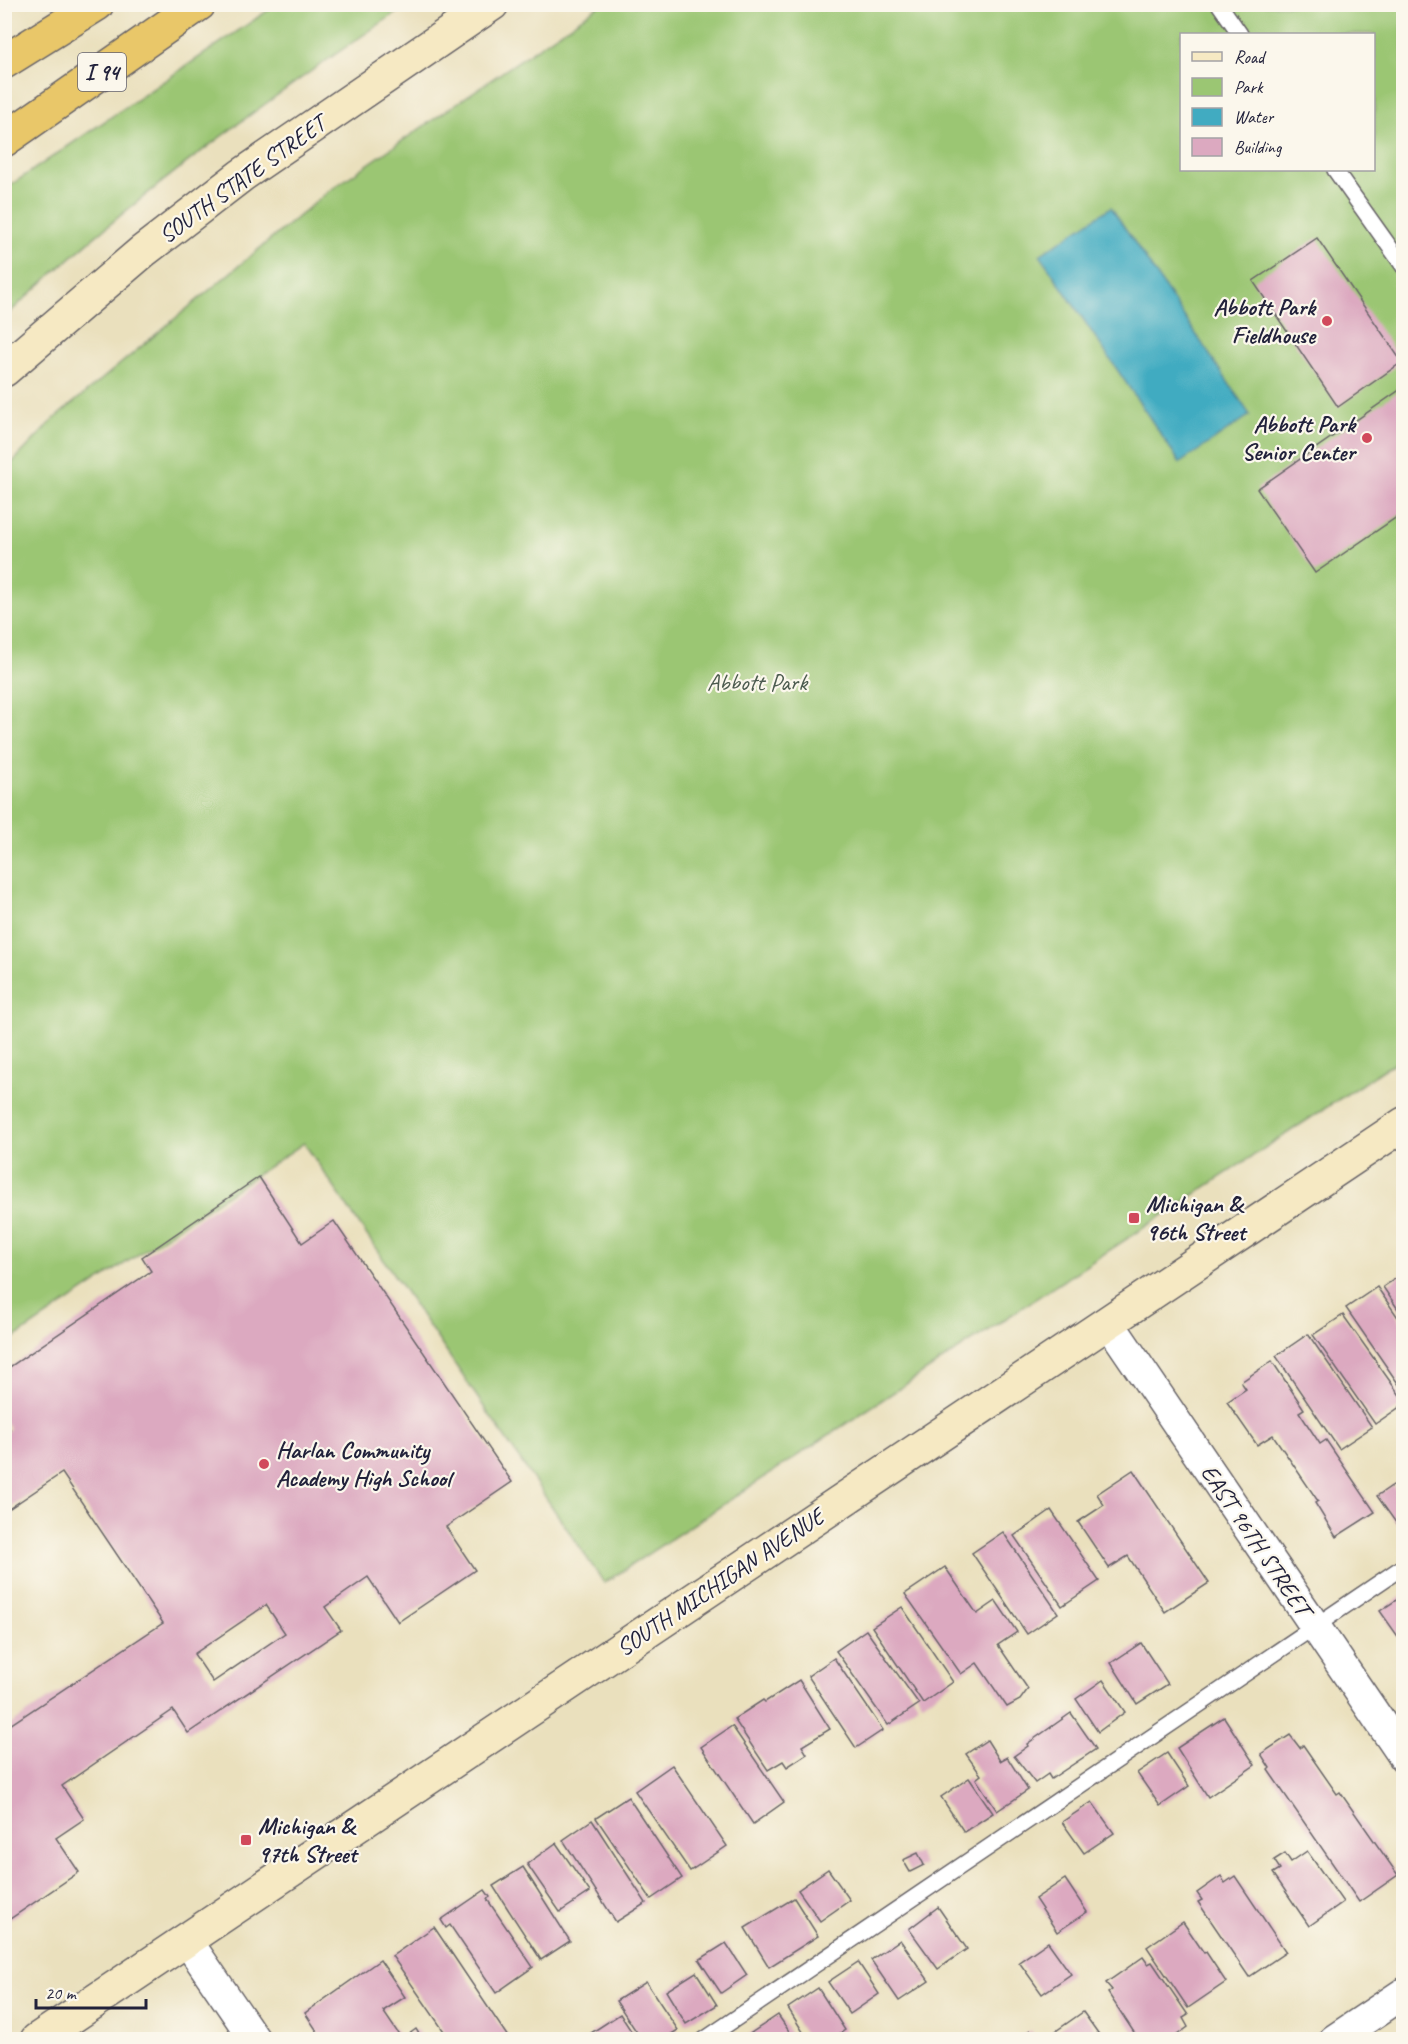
<svg xmlns="http://www.w3.org/2000/svg" width="1408" height="2044" viewBox="0 0 1408 2044" font-family="Caveat,sans-serif">
<style>
.green{fill:#9bc673;stroke:#5e7457;stroke-width:1.5;fill-rule:evenodd}
.water{fill:#41abc1;stroke:#32667e;stroke-width:1.5}
.building{fill:#dca9c0;fill-rule:evenodd}
.lines{fill:none;stroke-linecap:round;stroke-linejoin:round}
.lane-casing{stroke:#686468;stroke-width:18}
.street-casing{stroke:#686468;stroke-width:33}
.secondary-casing{stroke:#686468;stroke-width:36}
.highway-casing{stroke:#686468;stroke-width:36}
.lane{stroke:#fff;stroke-width:15}
.street{stroke:#fff;stroke-width:30}
.secondary{stroke:#f6e9c3;stroke-width:33}
.highway{stroke:#e9c769;stroke-width:33}
.poi-dot{fill:#d1495b;stroke:#fbf7ec;stroke-width:2}
.labels{text-anchor:middle;stroke-width:4.5;stroke-linejoin:round;paint-order:stroke}
.shield{fill:#fbf7ec;stroke:#636270;stroke-width:1.5}
.shield-label{font-size:22px;font-weight:bold;fill:#22223b}
.street-label{font-size:24px;fill:#22223b;stroke:#fbf7ec}
.poi-label{font-size:24px;font-weight:bold;fill:#22223b;stroke:#fbf7ec;text-anchor:start}
.park-label{font-size:24px;fill:#4c5b4f;stroke:#fbf7ec}
</style>
<rect width="100%" height="100%" fill="#fbf7ec"/>
<filter id="ink" filterUnits="userSpaceOnUse"><feTurbulence type="fractalNoise" baseFrequency=".0167" numOctaves="2"/><feDisplacementMap in="SourceGraphic" scale="12" xChannelSelector="R" yChannelSelector="G"/><feConvolveMatrix kernelMatrix="1 2 1 2 8 2 1 2 1" color-interpolation-filters="sRGB"/></filter>
<filter id="wash" filterUnits="userSpaceOnUse"><feTurbulence type="fractalNoise" baseFrequency=".008" numOctaves="4" result="noise"/><feDisplacementMap in="SourceGraphic" scale="24" xChannelSelector="R" yChannelSelector="G"/><feGaussianBlur stdDeviation="1.35" result="paint"/><feColorMatrix in="noise" values="0 0 0 0 0 0 0 0 0 0 0 0 0 0 0 0 0 1.4 0 .05"/><feComposite in="paint" operator="in"/></filter>
<g filter="url(#wash)">
<rect width="100%" height="100%" fill="#eae0bd"/>
<!-- green -->
<g class="green">
<path d="M276 5H408C267 99 129 200 5 317V189Z"/>
<path d="M600 5H1403V1057L604 1583 304 1143 5 1344V470L55 418 329 191ZM1182 34H1374V170H1182Z"/>
</g>
<!-- water -->
<path class="water" d="M1111 207 1250 415 1180 463 1040 255Z"/>
<g id="blocks">
<!-- building -->
<g class="building">
<path d="M1317 238 1402 362 1338 407 1253 281Z"/>
<path d="M1404 387V512L1315 573 1257 489Z"/>
<path d="M259 1177 302 1243 334 1221 512 1482 446 1527 475 1570 398 1622 368 1577 325 1607 341 1630 188 1733 173 1710 62 1786 84 1819 56 1838 79 1872 4 1923V1729L163 1623 62 1473 4 1512V1433L10 1429 4 1420V1371L151 1271 142 1257ZM266 1605 285 1633 213 1682 194 1654Z"/>
<path d="M1404 1273V1318L1383 1287Z"/>
<path d="M1377 1287 1404 1326V1392L1346 1308Z"/>
<path d="M1343 1315 1404 1401V1404L1375 1424 1313 1335Z"/>
<path d="M1308 1334 1372 1427 1339 1449 1276 1356Z"/>
<path d="M1272 1361 1304 1409 1299 1412 1320 1444 1326 1440 1375 1512 1336 1537 1315 1503 1318 1501 1273 1435 1257 1445 1227 1402 1246 1389 1241 1382Z"/>
<path d="M1133 1470 1209 1583 1165 1612 1128 1556 1109 1568 1078 1522 1104 1505 1097 1494Z"/>
<path d="M1393 1485 1400 1497 1404 1495V1534L1377 1496Z"/>
<path d="M1051 1510 1099 1581 1062 1606 1014 1536Z"/>
<path d="M1003 1532 1058 1613 1027 1634 972 1553Z"/>
<path d="M945 1567 977 1614 996 1601 1017 1632 998 1645 1028 1689 1020 1700 1007 1707 977 1663 961 1674 905 1594Z"/>
<path d="M1404 1595V1645L1380 1611Z"/>
<path d="M902 1607 953 1682 923 1703 872 1627Z"/>
<path d="M866 1630 919 1704 888 1725 836 1651Z"/>
<path d="M1141 1643 1168 1684 1137 1704 1111 1663Z"/>
<path d="M834 1658 883 1730 856 1748 808 1676Z"/>
<path d="M799 1680 830 1729 802 1746 807 1754 787 1767 783 1761 768 1770 734 1719 763 1700 765 1702Z"/>
<path d="M1103 1680 1125 1712 1098 1732 1076 1699Z"/>
<path d="M1071 1713 1096 1749 1051 1779 1048 1774 1035 1783 1014 1756 1028 1746 1027 1744Z"/>
<path d="M1224 1717 1255 1765 1208 1797 1177 1748Z"/>
<path d="M732 1726 784 1802 753 1824 701 1747Z"/>
<path d="M1290 1735 1300 1748 1303 1745 1337 1794 1340 1792 1398 1875 1359 1902 1268 1770 1270 1768 1261 1754Z"/>
<path d="M987 1740 1000 1761 1007 1757 1028 1790 997 1811 976 1779 981 1775 966 1754Z"/>
<path d="M1167 1753 1189 1786 1160 1806 1137 1773Z"/>
<path d="M672 1765 727 1846 690 1871 635 1791Z"/>
<path d="M969 1778 993 1813 964 1832 941 1797Z"/>
<path d="M628 1797 682 1878 651 1899 596 1818Z"/>
<path d="M1092 1802 1114 1833 1084 1853 1062 1822Z"/>
<path d="M592 1820 646 1903 616 1922 563 1840Z"/>
<path d="M556 1843 590 1892 560 1912 527 1864Z"/>
<path d="M1307 1851 1343 1902 1309 1926 1273 1873 1280 1869 1274 1860 1285 1853 1291 1862Z"/>
<path d="M918 1853 924 1865 910 1872 903 1860Z"/>
<path d="M523 1867 570 1941 541 1960 493 1886Z"/>
<path d="M828 1869 850 1900 820 1921 798 1890Z"/>
<path d="M1221 1876 1225 1883 1235 1876 1286 1952 1249 1977 1198 1902 1202 1900 1197 1893Z"/>
<path d="M1065 1879 1087 1912 1057 1932 1035 1899Z"/>
<path d="M485 1890 490 1897 487 1899 533 1967 496 1993 450 1925 446 1928 441 1920Z"/>
<path d="M794 1898 818 1936 769 1967 745 1928Z"/>
<path d="M938 1907 967 1949 938 1969 909 1929Z"/>
<path d="M1183 1922 1204 1953 1206 1952 1226 1982 1188 2008 1147 1947Z"/>
<path d="M434 1927 510 2040H450L392 1956Z"/>
<path d="M900 1940 929 1981 899 2001 871 1960Z"/>
<path d="M1048 1942 1071 1974 1042 1994 1019 1962Z"/>
<path d="M726 1943 747 1975 721 1993 699 1960Z"/>
<path d="M1143 1957 1148 1964 1152 1962 1188 2015 1183 2018 1188 2027 1170 2040H1139L1108 1993 1112 1990 1106 1983Z"/>
<path d="M380 1960 405 1997 383 2011 402 2039 416 2029 423 2040H323L305 2013Z"/>
<path d="M858 1962 879 1994 850 2014 828 1982Z"/>
<path d="M696 1972 717 2005 686 2024 666 1991Z"/>
<path d="M646 1982 678 2030 662 2040H642L616 2001Z"/>
<path d="M818 1988 845 2030 830 2040H808L788 2008Z"/>
<path d="M1083 2012 1103 2040H1047L1046 2038Z"/>
<path d="M620 2014 637 2040H596L591 2033Z"/>
<path d="M778 2015 795 2040H751L748 2035Z"/>
<path d="M1030 2030 1037 2040H1016Z"/>
</g>
</g>
</g>
<g filter="url(#ink)">
<use href="#blocks" fill-opacity="0" stroke="#686468" stroke-width="1.5"/>
<g class="lines">
<defs>
<g id="lane">
<path d="M1219 4 1240 34"/>
<path d="M1335 170 1404 267"/>
<path d="M704 2040 1404 1566"/>
</g>
<g id="street">
<path d="M1109 1323 1404 1757"/>
<path d="M186 1939 255 2040"/>
<path d="M1334 2040 1404 1993"/>
</g>
<g id="secondary">
<path d="M4 370 142 252 242 175 492 4"/>
<path d="M37 2040 1404 1124"/>
</g>
<g id="highway">
<path d="M4 62 97 4"/>
<path d="M4 140 199 4"/>
</g>
</defs>
<!-- lane casing -->
<use href="#lane" class="lane-casing"/>
<!-- street casing -->
<use href="#street" class="street-casing"/>
<!-- secondary casing -->
<use href="#secondary" class="secondary-casing"/>
<!-- highway casing -->
<use href="#highway" class="highway-casing"/>
<!-- lane -->
<use href="#lane" class="lane"/>
<!-- street -->
<use href="#street" class="street"/>
<!-- secondary -->
<use href="#secondary" class="secondary"/>
<!-- highway -->
<use href="#highway" class="highway"/>
</g>
</g>
<!-- markers -->
<g class="poi-dot">
<circle cx="1327" cy="321" r="6"/>
<circle cx="1367" cy="438" r="6"/>
<rect x="1128" y="1212" width="12" height="12" rx="3"/>
<circle cx="264" cy="1464" r="6"/>
<rect x="240" y="1834" width="12" height="12" rx="3"/>
</g>
<g class="labels">
<!-- shield labels -->
<rect class="shield" x="78" y="53" width="48" height="38" rx="4.5"/>
<g class="shield-label">
<text x="102" y="80">I 94</text>
</g>
<!-- street labels -->
<g class="street-label">
<text transform="translate(242 179) rotate(-36)" y="8">SOUTH STATE STREET</text>
<text transform="translate(1256 1540) rotate(56)" y="8">EAST 96TH STREET</text>
<text transform="translate(720 1582) rotate(-34)" y="8">SOUTH MICHIGAN AVENUE</text>
</g>
<!-- poi labels -->
<g class="poi-label">
<text x="1315" y="315" text-anchor="end">Abbott Park<tspan x="1315" dy="28">Fieldhouse</tspan></text>
<text x="1355" y="432" text-anchor="end">Abbott Park<tspan x="1355" dy="28">Senior Center</tspan></text>
<text x="1146" y="1212">Michigan &amp;<tspan x="1146" dy="28">96th Street</tspan></text>
<text x="276" y="1458">Harlan Community<tspan x="276" dy="28">Academy High School</tspan></text>
<text x="258" y="1834">Michigan &amp;<tspan x="258" dy="28">97th Street</tspan></text>
</g>
<!-- park labels -->
<g class="park-label">
<text x="757" y="690">Abbott Park</text>
</g>
</g>
<!-- margin -->
<rect width="1408" height="2044" fill="none" stroke="#fbf7ec" stroke-width="24"/>
<!-- legend -->
<rect x="1180" y="33" width="195" height="138" fill="#fbf7ec" stroke="#a4a2a5" stroke-width="1.5"/>
<rect x="1192" y="52" width="30" height="9" fill="#f6e9c3" stroke="#a4a2a5" stroke-width="1.5"/>
<text x="1234" y="63" font-size="18" fill="#22223b">Road</text>
<rect x="1192" y="78" width="30" height="18" fill="#9bc673" stroke="#a4a2a5" stroke-width="1.5"/>
<text x="1234" y="93" font-size="18" fill="#22223b">Park</text>
<rect x="1192" y="108" width="30" height="18" fill="#41abc1" stroke="#a4a2a5" stroke-width="1.5"/>
<text x="1234" y="123" font-size="18" fill="#22223b">Water</text>
<rect x="1192" y="138" width="30" height="18" fill="#dca9c0" stroke="#a4a2a5" stroke-width="1.5"/>
<text x="1234" y="153" font-size="18" fill="#22223b">Building</text>
<!-- scale -->
<path d="M36 1999v9h110v-9" fill="none" stroke="#22223b" stroke-width="3"/>
<text x="45" y="1999" font-size="18" fill="#22223b" stroke="#fbf7ec" stroke-width="4.5" paint-order="stroke">20 m</text>
</svg>
